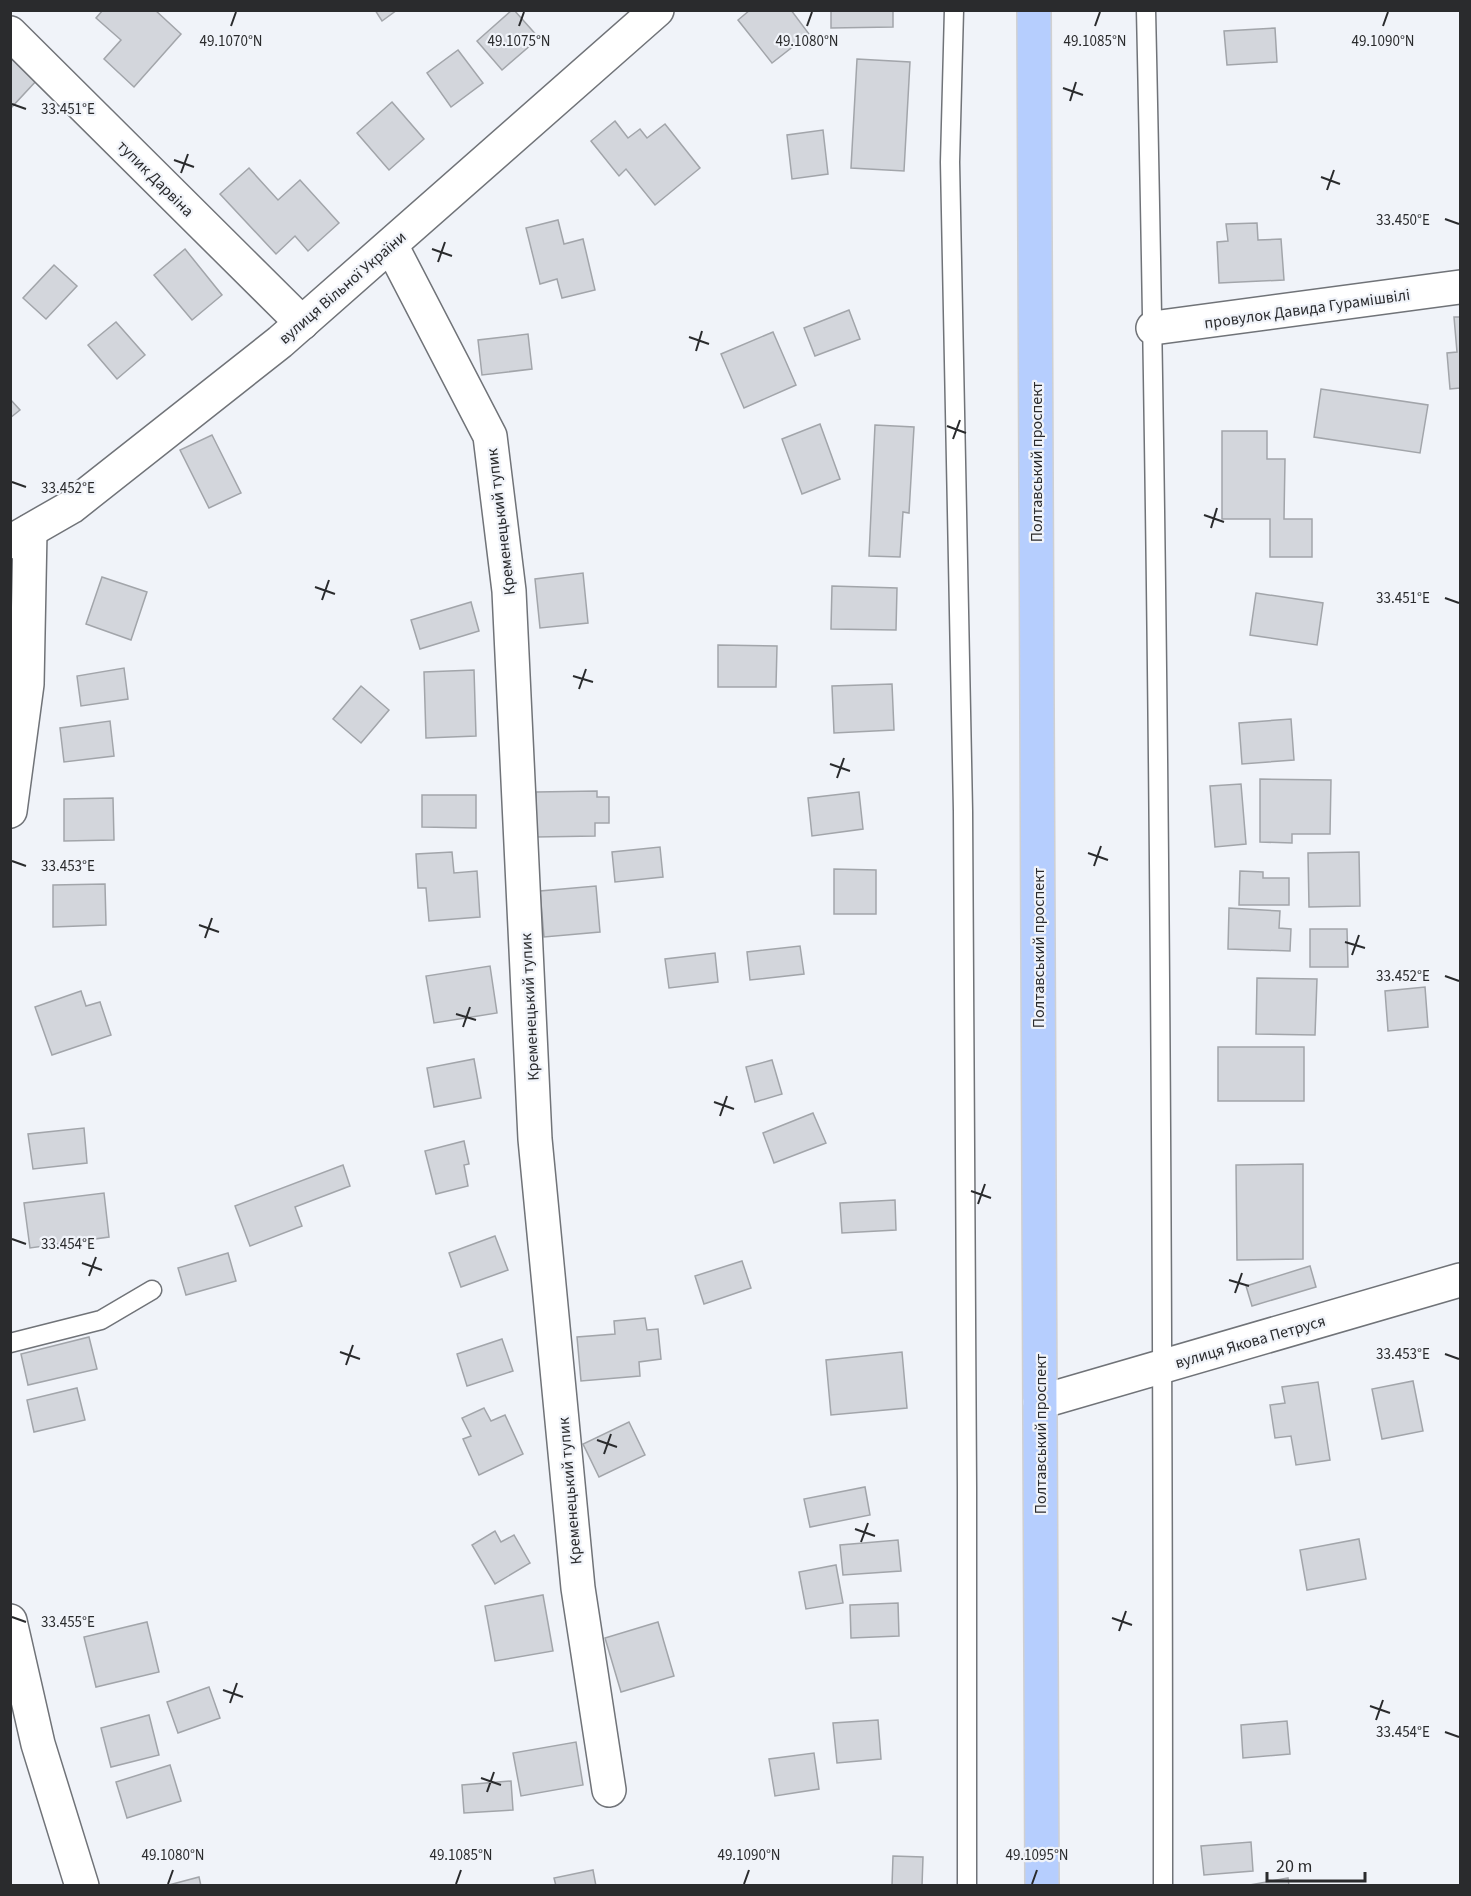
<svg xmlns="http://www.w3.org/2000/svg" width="1471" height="1896" viewBox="0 0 1471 1896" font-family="'Source Sans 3',sans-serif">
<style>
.building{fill:#d3d6dc;stroke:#a2a5aa;stroke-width:1.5}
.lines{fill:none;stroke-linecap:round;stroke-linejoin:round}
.service-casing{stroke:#707378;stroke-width:21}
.minor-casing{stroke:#707378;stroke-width:36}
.trunk-casing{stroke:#d0d0d1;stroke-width:36}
.service{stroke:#fff;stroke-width:18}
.minor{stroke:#fff;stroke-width:33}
.trunk{stroke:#b6cefe;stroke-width:33}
.ticks{fill:none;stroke:#2a2b2d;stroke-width:2}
.labels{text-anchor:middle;stroke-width:4.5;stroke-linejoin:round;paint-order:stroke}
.street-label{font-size:16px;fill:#2a2b2d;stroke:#f0f3f9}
.ticks-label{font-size:15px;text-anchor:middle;fill:#2a2b2d;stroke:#f0f3f9;stroke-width:4.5;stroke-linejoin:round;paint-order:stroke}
</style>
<rect width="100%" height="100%" fill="#f0f3f9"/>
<!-- building -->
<g class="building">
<path d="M103 10H155L181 34 134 87 104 59 121 40 96 18Z"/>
<path d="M375 10H397L382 21Z"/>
<path d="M512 10H514L539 38 502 70 477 41Z"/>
<path d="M750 10H791L809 34 772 63 738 20Z"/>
<path d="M831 10H893V27L831 28Z"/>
<path d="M1275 28 1277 62 1227 65 1224 31Z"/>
<path d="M458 50 483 83 451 107 427 73Z"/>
<path d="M10 56 37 80 10 109Z"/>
<path d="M857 59 910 62 904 171 851 168Z"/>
<path d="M392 102 424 139 389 170 357 133Z"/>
<path d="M615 121 628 138 640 129 647 138 665 124 700 168 655 205 626 169 619 176 591 141Z"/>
<path d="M823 130 828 174 792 179 787 135Z"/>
<path d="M249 168 278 200 300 180 339 223 308 251 295 236 276 254 220 194Z"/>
<path d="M558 220 564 244 583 239 595 290 562 298 557 279 540 284 526 228Z"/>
<path d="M1257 223 1258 240 1281 239 1284 280 1219 283 1217 242 1228 241 1226 224Z"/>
<path d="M185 249 222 295 192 320 154 275Z"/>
<path d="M54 265 77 286 46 319 23 298Z"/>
<path d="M849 310 860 339 815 356 804 328Z"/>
<path d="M1454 317H1460V388L1450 389 1447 353 1457 352Z"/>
<path d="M116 322 145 355 117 379 88 345Z"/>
<path d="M773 332 796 385 744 408 721 354Z"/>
<path d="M528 334 532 369 482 375 478 340Z"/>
<path d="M1321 389 1428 405 1420 453 1314 437Z"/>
<path d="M10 399 20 410 10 418Z"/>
<path d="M820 424 840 479 802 494 782 439Z"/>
<path d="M875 425 914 427 909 513 903 512 900 557 869 556Z"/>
<path d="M1222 431H1267V459H1285L1284 519H1312V557H1270V519H1222Z"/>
<path d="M212 435 241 493 209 508 180 450Z"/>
<path d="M583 573 588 623 540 628 535 579Z"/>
<path d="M102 577 147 592 131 640 86 624Z"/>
<path d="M832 586 897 588 896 630 831 629Z"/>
<path d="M1256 593 1323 603 1317 645 1250 635Z"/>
<path d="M471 602 479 631 420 649 411 620Z"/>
<path d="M718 645 777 646 776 687H718Z"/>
<path d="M124 668 128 699 81 706 77 676Z"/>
<path d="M474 670 476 736 426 738 424 672Z"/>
<path d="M892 684 894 730 834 733 832 686Z"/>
<path d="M361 686 389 710 361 743 333 719Z"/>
<path d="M1291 719 1294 760 1242 764 1239 723Z"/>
<path d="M110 721 114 756 64 762 60 728Z"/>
<path d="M1260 779 1331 780 1330 834H1292V843L1260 842Z"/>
<path d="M1241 784 1246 844 1215 847 1210 786Z"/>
<path d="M597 791V797H609V823H595V836L536 837V792Z"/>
<path d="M859 792 863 829 812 836 808 798Z"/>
<path d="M422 795H476V828L422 827Z"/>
<path d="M113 798 114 840 64 841V799Z"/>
<path d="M660 847 663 877 615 882 612 852Z"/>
<path d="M452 852 454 873 477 871 480 917 429 921 426 888H418L416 854Z"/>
<path d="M1359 852 1360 906 1309 907 1308 853Z"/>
<path d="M834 869 876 870V914H834Z"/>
<path d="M1240 871 1263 872V878H1289V905H1239Z"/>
<path d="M105 884 106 925 53 927V885Z"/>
<path d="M596 886 600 932 544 937 540 891Z"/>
<path d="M1229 908 1280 911 1279 928 1291 929 1290 951 1228 949Z"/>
<path d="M1310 929H1347L1348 967H1310Z"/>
<path d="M800 946 804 974 750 980 747 952Z"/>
<path d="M715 953 718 982 669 988 665 959Z"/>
<path d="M490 966 497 1013 434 1023 426 976Z"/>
<path d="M1257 978 1317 979 1315 1035 1256 1034Z"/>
<path d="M1425 987 1428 1027 1388 1031 1385 991Z"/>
<path d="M81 991 86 1006 100 1002 111 1035 52 1055 35 1007Z"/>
<rect x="1218" y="1047" width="86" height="54"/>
<path d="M474 1059 481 1098 434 1107 427 1068Z"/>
<path d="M772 1060 782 1094 755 1102 746 1067Z"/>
<path d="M813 1113 826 1143 774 1163 763 1133Z"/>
<path d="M84 1128 87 1163 33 1169 28 1134Z"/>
<path d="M464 1141 469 1164 464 1165 468 1186 436 1194 425 1151Z"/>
<path d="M1303 1164V1259L1237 1260 1236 1165Z"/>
<path d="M343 1165 350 1186 295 1207 302 1226 250 1246 235 1206Z"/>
<path d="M104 1193 109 1237 30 1248 24 1203Z"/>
<path d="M895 1200 896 1230 842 1233 840 1203Z"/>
<path d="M495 1236 508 1270 461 1287 449 1253Z"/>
<path d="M228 1253 236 1281 186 1295 178 1268Z"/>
<path d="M742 1261 751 1288 704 1304 695 1276Z"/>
<path d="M1310 1266 1316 1287 1252 1306 1246 1286Z"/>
<path d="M645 1318 647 1330 658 1329 661 1359 639 1362 640 1376 581 1381 577 1337 615 1334 614 1321Z"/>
<path d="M89 1337 97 1369 28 1385 21 1354Z"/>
<path d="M502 1339 513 1371 467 1386 457 1354Z"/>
<path d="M902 1352 907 1408 831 1415 826 1360Z"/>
<path d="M1413 1381 1423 1431 1382 1439 1372 1389Z"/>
<path d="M1318 1382 1330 1460 1296 1465 1291 1436 1275 1438 1270 1405 1285 1403 1282 1387Z"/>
<path d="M77 1388 85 1420 34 1432 27 1400Z"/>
<path d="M484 1408 491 1421 505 1415 523 1454 479 1475 463 1439 471 1436 462 1418Z"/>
<path d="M629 1422 645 1455 599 1477 583 1444Z"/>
<path d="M865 1487 870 1515 810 1527 804 1499Z"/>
<path d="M495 1531 501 1542 514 1535 530 1563 495 1584 472 1545Z"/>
<path d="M1359 1539 1366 1579 1307 1590 1300 1550Z"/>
<path d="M898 1540 901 1571 843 1575 840 1545Z"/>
<path d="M836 1565 843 1603 806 1609 799 1572Z"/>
<path d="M543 1595 553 1651 495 1661 485 1606Z"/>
<path d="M898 1603 899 1636 851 1638 850 1605Z"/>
<path d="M147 1622 159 1672 96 1687 84 1637Z"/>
<path d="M658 1622 674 1676 621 1692 605 1638Z"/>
<path d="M209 1687 220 1718 178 1733 167 1702Z"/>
<path d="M149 1715 159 1755 111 1767 101 1728Z"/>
<path d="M878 1720 881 1759 837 1763 833 1723Z"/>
<path d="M1287 1721 1290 1754 1243 1758 1241 1725Z"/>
<path d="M576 1742 583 1785 521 1796 513 1753Z"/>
<path d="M814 1753 819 1789 775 1796 769 1759Z"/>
<path d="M170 1765 181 1801 127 1818 116 1782Z"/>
<path d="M511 1781 513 1810 464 1813 462 1785Z"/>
<path d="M1251 1842 1253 1871 1204 1875 1201 1846Z"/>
<path d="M893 1856 923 1857 922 1886H892Z"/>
<path d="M593 1870 596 1886H556L554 1878Z"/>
<path d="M199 1877 201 1886H165Z"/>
<path d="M1288 1878 1289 1886H1244Z"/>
</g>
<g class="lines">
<defs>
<g id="service">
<path d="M954 10 950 162 963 811 967 1487V1886"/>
<path d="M1146 10C1160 635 1163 1261 1163 1886"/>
<path d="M10 1343 101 1320 152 1290"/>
</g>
<g id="minor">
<path d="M10 33 302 323"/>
<path d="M391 245 490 436 509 591 535 1139 578 1588 609 1790"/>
<path d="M1153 328 1460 287"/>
<path d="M10 542 71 507 280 342 657 10"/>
<path d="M10 811 27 684 30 531"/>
<path d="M1040 1402 1460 1280"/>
<path d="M10 1621 38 1744 82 1886"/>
</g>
<path id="trunk" d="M1034 10 1042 1886"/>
</defs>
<!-- service casing -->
<use href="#service" class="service-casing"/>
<!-- minor casing -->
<use href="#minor" class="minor-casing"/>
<!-- trunk casing -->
<use href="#trunk" class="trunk-casing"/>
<!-- service -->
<use href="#service" class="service"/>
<!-- minor -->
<use href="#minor" class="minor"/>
<!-- trunk -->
<use href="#trunk" class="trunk"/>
</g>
<!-- ticks -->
<path class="ticks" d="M231 26 236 12M519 26 524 12M807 26 812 12M1095 26 1100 12M1383 26 1388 12M1063 88 1083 95M1070 101 1076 82M12 104 26 109M174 160 194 167M181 173 188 154M1321 177 1340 184M1327 190 1334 170M1445 219 1459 224M432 249 452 256M438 262 445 242M689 337 709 344M696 351 702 331M947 426 966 433M953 439 960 420M12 482 26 487M1204 515 1224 522M1211 528 1217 508M315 587 335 594M1445 598 1459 603M322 600 329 580M573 676 593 682M579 689 586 669M830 764 850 771M837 778 844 758M1088 853 1108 860M12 861 26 866M1094 866 1101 846M199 925 219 932M205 938 212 918M1345 942 1365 948M1352 955 1359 935M1445 976 1459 981M456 1014 476 1020M463 1027 470 1007M714 1102 734 1109M720 1116 727 1096M971 1191 991 1198M978 1204 985 1184M12 1239 26 1244M82 1263 102 1270M89 1276 96 1257M1229 1280 1249 1286M1235 1293 1242 1273M340 1352 360 1359M1445 1354 1459 1359M346 1365 353 1345M597 1440 617 1447M604 1454 611 1434M855 1529 875 1536M861 1542 868 1523M12 1617 26 1622M1112 1618 1132 1625M1119 1631 1126 1611M223 1690 243 1697M230 1703 237 1683M1370 1706 1390 1713M1376 1720 1383 1700M1445 1732 1459 1737M481 1778 501 1785M487 1792 494 1772M168 1884 173 1870M456 1884 461 1870M744 1884 749 1870M1032 1884 1037 1870"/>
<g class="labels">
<!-- street labels -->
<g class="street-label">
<text transform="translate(156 178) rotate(45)" y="6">тупик Дарвіна</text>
<text transform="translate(342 287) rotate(-41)" y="6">вулиця Вільної України</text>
<text transform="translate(1307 308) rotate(-8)" y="6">провулок Давида Гурамішвілі</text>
<text transform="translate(1036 462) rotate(-90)" y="6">Полтавський проспект</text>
<text transform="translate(500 522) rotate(-97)" y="6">Кременецький тупик</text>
<text transform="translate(1038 948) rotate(-90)" y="6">Полтавський проспект</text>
<text transform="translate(529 1007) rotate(-93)" y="6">Кременецький тупик</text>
<text transform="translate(1250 1341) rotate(-16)" y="6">вулиця Якова Петруся</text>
<text transform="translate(1040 1434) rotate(-90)" y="6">Полтавський проспект</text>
<text transform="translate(569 1491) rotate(-95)" y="6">Кременецький тупик</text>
</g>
</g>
<g class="ticks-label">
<text x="231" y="46">49.1070°N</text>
<text x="519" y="46">49.1075°N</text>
<text x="807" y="46">49.1080°N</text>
<text x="1095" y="46">49.1085°N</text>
<text x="1383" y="46">49.1090°N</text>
<text x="68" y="114">33.451°E</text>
<text x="1403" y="225">33.450°E</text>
<text x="68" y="493">33.452°E</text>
<text x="1403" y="603">33.451°E</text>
<text x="68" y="871">33.453°E</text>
<text x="1403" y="981">33.452°E</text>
<text x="68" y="1249">33.454°E</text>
<text x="1403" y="1359">33.453°E</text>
<text x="68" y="1627">33.455°E</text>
<text x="1403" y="1737">33.454°E</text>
<text x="173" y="1860">49.1080°N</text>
<text x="461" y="1860">49.1085°N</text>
<text x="749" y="1860">49.1090°N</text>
<text x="1037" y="1860">49.1095°N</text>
</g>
<!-- border -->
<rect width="1471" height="1896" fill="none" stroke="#2a2b2d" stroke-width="24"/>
<!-- scale -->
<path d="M1267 1872v9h98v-9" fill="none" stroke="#2a2b2d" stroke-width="3"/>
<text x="1276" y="1872" font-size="18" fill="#2a2b2d" stroke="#f0f3f9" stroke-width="4.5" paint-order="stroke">20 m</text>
</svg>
